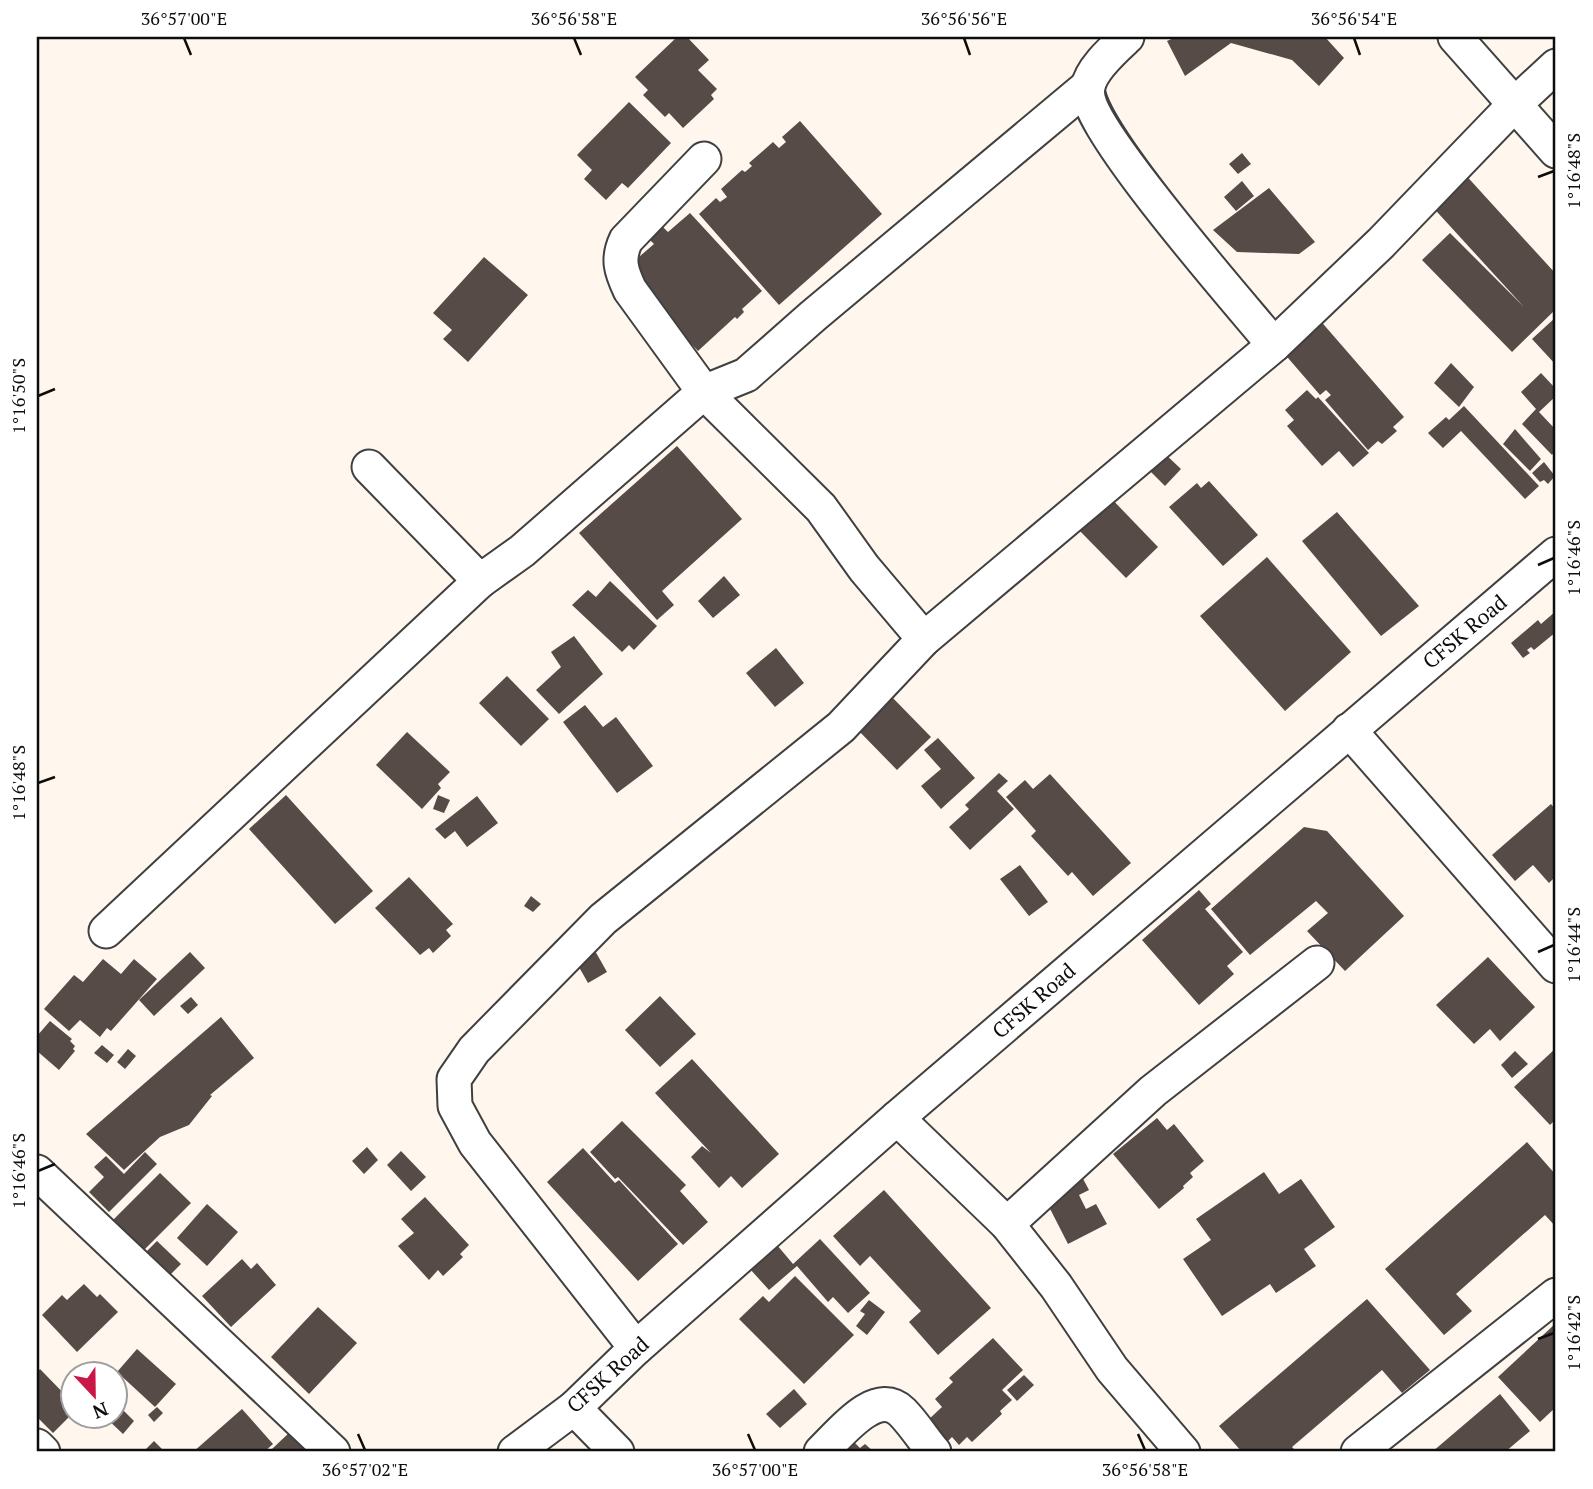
<svg xmlns="http://www.w3.org/2000/svg" width="1593" height="1489" viewBox="0 0 1593 1489" font-family="'PT Serif',serif">
<style>
.building{fill:#574b48}
.lines{fill:none;stroke-linecap:round;stroke-linejoin:round}
.street-casing{stroke:#404040;stroke-width:37}
.street{stroke:#fff;stroke-width:33}
.ticks{fill:none;stroke:#0d0d0d;stroke-width:2.5}
.labels{text-anchor:middle;stroke-width:7;stroke-linejoin:round;paint-order:stroke}
.street-label{font-size:21px;fill:#0d0d0d;stroke:#fff}
.neatline{fill:none;stroke:#0d0d0d;stroke-width:2.5}
.ticks-label{font-size:18px;text-anchor:middle;fill:#0d0d0d}
</style>
<rect width="100%" height="100%" fill="#fff7ed"/>
<!-- building -->
<g class="building">
<path d="M677 37H687L709 60 698 70 717 89 711 95 714 99 683 128 669 113 665 117 643 95 648 90 635 77Z"/>
<path d="M1176 37H1325L1344 58 1319 86 1292 60 1231 43 1185 76 1167 41Z"/>
<path d="M629 102 671 143 628 188 622 183 606 200 584 179 592 170 577 155Z"/>
<path d="M800 121 882 214 779 305 699 214 716 198 720 202 727 197 721 189 742 170 745 172 752 166 749 163 773 142 779 148 786 142 782 137Z"/>
<path d="M1242 153 1251 164 1238 174 1229 164Z"/>
<path d="M1462 171 1556 274V309L1512 352 1422 260 1450 233 1524 307 1428 202Z"/>
<path d="M1242 181 1254 196 1236 211 1224 197Z"/>
<path d="M1269 188 1315 242 1299 254 1237 252 1213 230Z"/>
<path d="M690 213 762 291 742 309 744 312 737 319 735 317 698 351 633 282 625 269 654 244 650 240 663 227 668 232Z"/>
<path d="M484 257 528 295 468 362 443 339 452 330 433 313Z"/>
<path d="M1556 317V365L1532 339Z"/>
<path d="M1318 318 1404 417 1393 427 1397 431 1382 444 1378 441 1368 450 1325 400 1331 395 1326 390 1320 395 1282 351Z"/>
<path d="M1451 363 1474 387 1459 407 1434 383Z"/>
<path d="M1541 373 1556 389V396L1539 412 1556 430V449L1552 455 1522 424 1536 409 1521 392Z"/>
<path d="M1307 390 1316 399 1318 397 1369 453 1353 467 1339 451 1322 466 1287 426 1294 420 1285 410Z"/>
<path d="M1464 406 1539 486 1525 499 1461 431 1443 448 1428 433 1446 417 1449 420Z"/>
<path d="M1515 429 1541 459 1530 471 1503 444Z"/>
<path d="M677 446 742 519 662 591 674 605 657 620 579 533Z"/>
<path d="M1163 452 1181 469 1165 486 1146 467Z"/>
<path d="M1544 462 1555 476 1548 484 1544 480 1540 482 1532 473Z"/>
<path d="M1209 481 1258 535 1223 566 1169 507 1197 483 1201 488Z"/>
<path d="M1107 494 1158 547 1126 578 1075 526Z"/>
<path d="M1337 512 1419 606 1381 636 1302 541Z"/>
<path d="M1267 557 1351 652 1285 711 1200 616Z"/>
<path d="M724 576 740 595 713 618 698 601Z"/>
<path d="M610 581 657 626 634 650 629 645 622 652 572 605 588 590 596 597Z"/>
<path d="M1556 611V632L1534 650 1531 647 1527 650 1530 653 1523 658 1511 643 1538 620 1541 624Z"/>
<path d="M574 636 603 674 559 714 536 690 561 667 551 652Z"/>
<path d="M776 648 804 683 775 707 746 673Z"/>
<path d="M507 676 549 719 521 746 479 703Z"/>
<path d="M889 694 931 737 897 770 855 727Z"/>
<path d="M585 705 603 727 616 717 653 766 617 793 563 722Z"/>
<path d="M407 732 450 772 438 784 441 788 422 809 376 765Z"/>
<path d="M938 738 975 778 941 809 921 786 941 769 924 750Z"/>
<path d="M999 773 1008 781 997 791 1014 809 970 850 949 827 969 809 965 805Z"/>
<path d="M1050 774 1131 863 1093 896 1072 872 1068 876 1031 836 1036 831 1006 797 1025 780 1033 789Z"/>
<path d="M286 795 373 891 335 924 249 829Z"/>
<path d="M438 795 450 800 444 813 433 809Z"/>
<path d="M477 796 498 823 467 847 455 831 445 839 435 829Z"/>
<path d="M1551 804 1556 810V876L1549 883 1533 865 1515 881 1492 855Z"/>
<path d="M1304 827 1327 831 1404 916 1345 971 1307 931 1328 913 1316 901 1250 955 1211 909Z"/>
<path d="M1020 865 1048 902 1029 916 1000 879Z"/>
<path d="M409 877 453 924 446 930 451 936 433 953 429 948 420 955 375 908Z"/>
<path d="M1199 890 1211 904 1205 909 1243 952 1227 966 1234 974 1199 1005 1142 940Z"/>
<path d="M531 896 541 904 533 912 524 906Z"/>
<path d="M594 949 607 972 588 983 575 960Z"/>
<path d="M190 952 205 968 154 1016 139 1000Z"/>
<path d="M1488 957 1535 1007 1500 1041 1490 1029 1474 1044 1436 1005Z"/>
<path d="M103 959 121 974 134 959 157 979 111 1031 107 1028 100 1037 80 1020 69 1031 44 1009 74 975 83 982Z"/>
<path d="M660 996 696 1034 660 1067 625 1030Z"/>
<path d="M191 997 198 1005 188 1014 180 1006Z"/>
<path d="M221 1017 254 1058 210 1095 212 1096 189 1125 160 1137 124 1170 86 1134Z"/>
<path d="M50 1021 72 1039 70 1041 75 1046 73 1049 75 1051 59 1070 37 1051V1036Z"/>
<path d="M102 1045 114 1055 107 1063 94 1053Z"/>
<path d="M1556 1048V1119L1550 1125 1514 1087Z"/>
<path d="M128 1049 136 1056 125 1069 117 1062Z"/>
<path d="M1515 1051 1528 1064 1512 1078 1501 1065Z"/>
<path d="M692 1059 779 1154 742 1188 731 1176 719 1188 691 1157 702 1146 711 1153 655 1093Z"/>
<path d="M1157 1118 1167 1130 1174 1124 1204 1161 1190 1173 1193 1177 1183 1186 1184 1188 1159 1209 1113 1154Z"/>
<path d="M622 1121 686 1185 680 1191 708 1222 683 1245 618 1177 615 1179 590 1152Z"/>
<path d="M1527 1142 1556 1175V1227L1545 1215 1456 1294 1472 1311 1444 1335 1385 1269Z"/>
<path d="M367 1147 378 1160 364 1174 352 1161Z"/>
<path d="M583 1148 615 1183 619 1180 678 1244 638 1281 547 1182Z"/>
<path d="M401 1151 426 1177 411 1191 387 1165Z"/>
<path d="M145 1152 157 1164 109 1212 89 1192 104 1177 94 1167 106 1156 124 1174Z"/>
<path d="M1264 1172 1279 1194 1301 1179 1335 1227 1304 1249 1316 1266 1276 1293 1270 1284 1222 1316 1183 1259 1211 1240 1196 1219Z"/>
<path d="M160 1173 191 1203 135 1259 104 1229Z"/>
<path d="M1081 1175 1089 1190 1079 1195 1086 1209 1096 1204 1107 1224 1068 1244 1043 1195Z"/>
<path d="M884 1190 991 1308 938 1355 909 1322 921 1311 870 1256 860 1266 833 1236Z"/>
<path d="M425 1197 469 1245 460 1254 463 1257 443 1276 438 1270 429 1280 398 1246 414 1233 401 1219Z"/>
<path d="M207 1204 238 1232 207 1266 177 1238Z"/>
<path d="M820 1239 870 1293 848 1313 833 1297 828 1302 797 1266 769 1290 750 1269 777 1245 793 1264Z"/>
<path d="M157 1241 181 1264 168 1277 144 1254Z"/>
<path d="M242 1259 251 1269 257 1263 276 1285 231 1327 202 1296Z"/>
<path d="M795 1276 854 1335 804 1384 739 1319 763 1296 769 1302Z"/>
<path d="M84 1284 97 1297 100 1294 118 1312 77 1352 42 1315 62 1295 67 1300Z"/>
<path d="M1367 1299 1430 1370 1402 1393 1382 1370 1292 1447 1297 1452H1242L1219 1426Z"/>
<path d="M869 1300 885 1312 867 1335 856 1326 865 1314 860 1311Z"/>
<path d="M318 1307 357 1343 309 1394 271 1357Z"/>
<path d="M1556 1323V1407L1540 1422 1498 1377Z"/>
<path d="M993 1338 1023 1370 1002 1390 1012 1400 1000 1411 1002 1414 972 1442 967 1437 959 1445 952 1437 947 1442 927 1421 942 1407 935 1399 953 1382 949 1378Z"/>
<path d="M137 1349 176 1384 155 1407 117 1372Z"/>
<path d="M40 1369 74 1404V1412L53 1433 37 1417V1373Z"/>
<path d="M1024 1375 1034 1385 1017 1401 1007 1390Z"/>
<path d="M794 1389 807 1404 780 1428 766 1414Z"/>
<path d="M1500 1394 1530 1431 1505 1452H1432Z"/>
<path d="M116 1403 134 1421 123 1434 104 1416H116Z"/>
<path d="M157 1407 163 1413 154 1422 148 1415Z"/>
<path d="M242 1409 273 1444 264 1452H193Z"/>
<path d="M291 1431 312 1452H276L272 1449Z"/>
<path d="M847 1435 860 1448 865 1444 874 1452H831Z"/>
<path d="M154 1441 165 1452H143Z"/>
</g>
<g class="lines">
<defs>
<g id="street">
<path d="M1127 37C1114 49 1091 69 1088 87 1080 123 1244 308 1274 345"/>
<path d="M1455 37 1556 151"/>
<path d="M704 159 626 240C617 259 621 271 630 290L704 392 821 508 864 568 924 639"/>
<path d="M369 467 480 581 522 551 704 392 746 375 813 316 1087 87"/>
<path d="M1349 730 1556 966"/>
<path d="M106 931 480 581"/>
<path d="M897 1118 1007 1224 1056 1286 1112 1369 1183 1452"/>
<path d="M37 1172 333 1452"/>
<path d="M1007 1224 1153 1091 1317 963"/>
<path d="M636 1348 475 1143 455 1106 454 1079 474 1050 603 919 841 727 924 639 1274 345 1381 243 1514 105 1556 66"/>
<path d="M574 1408 617 1452"/>
<path d="M37 1446 43 1452"/>
<path d="M515 1452 574 1408 636 1348 897 1118 1556 554"/>
<path d="M821 1452C839 1435 876 1386 902 1412 914 1424 923 1439 934 1452"/>
<path d="M1358 1452 1556 1295"/>
</g>
</defs>
<!-- street casing -->
<use href="#street" class="street-casing"/>
<!-- street -->
<use href="#street" class="street"/>
</g>
<!-- ticks -->
<path class="ticks" d="M184 38 191 55M574 38 581 55M964 38 970 55M1354 38 1360 55M1538 177 1554 171M38 396 55 389M1538 565 1554 558M38 783 55 777M1538 952 1554 945M38 1171 55 1164M1538 1339 1554 1333M358 1434 365 1450M748 1434 755 1450M1138 1434 1145 1450"/>
<g class="labels">
<!-- street labels -->
<g class="street-label">
<text transform="translate(1465 632) rotate(-40)" y="7">CFSK Road</text>
<text transform="translate(1034 1001) rotate(-41)" y="7">CFSK Road</text>
<text transform="translate(608 1375) rotate(-42)" y="7">CFSK Road</text>
</g>
</g>
<!-- border -->
<rect width="1593" height="1489" fill="none" stroke="#ffffff" stroke-width="77"/>
<!-- north arrow -->
<g transform="translate(94 1395) rotate(158)"><circle r="33" fill="#ffffff" stroke="#9e9e9e" stroke-width="2"/>
<path d="M0-5L12 26L0 18L-12 26Z" fill="#cb1748"/>
<text y="-10" font-size="19" font-weight="bold" text-anchor="middle" fill="#0d0d0d">N</text>
</g>
<rect x="38" y="38" width="1516" height="1412" class="neatline"/>
<g class="ticks-label">
<text x="184" y="25">36°57'00"E</text>
<text x="574" y="25">36°56'58"E</text>
<text x="964" y="25">36°56'56"E</text>
<text x="1354" y="25">36°56'54"E</text>
<text transform="translate(1574 171) rotate(-90)" y="6">1°16'48"S</text>
<text transform="translate(19 396) rotate(-90)" y="6">1°16'50"S</text>
<text transform="translate(1574 558) rotate(-90)" y="6">1°16'46"S</text>
<text transform="translate(19 783) rotate(-90)" y="6">1°16'48"S</text>
<text transform="translate(1574 945) rotate(-90)" y="6">1°16'44"S</text>
<text transform="translate(19 1171) rotate(-90)" y="6">1°16'46"S</text>
<text transform="translate(1574 1333) rotate(-90)" y="6">1°16'42"S</text>
<text x="365" y="1476">36°57'02"E</text>
<text x="755" y="1476">36°57'00"E</text>
<text x="1145" y="1476">36°56'58"E</text>
</g>
</svg>
